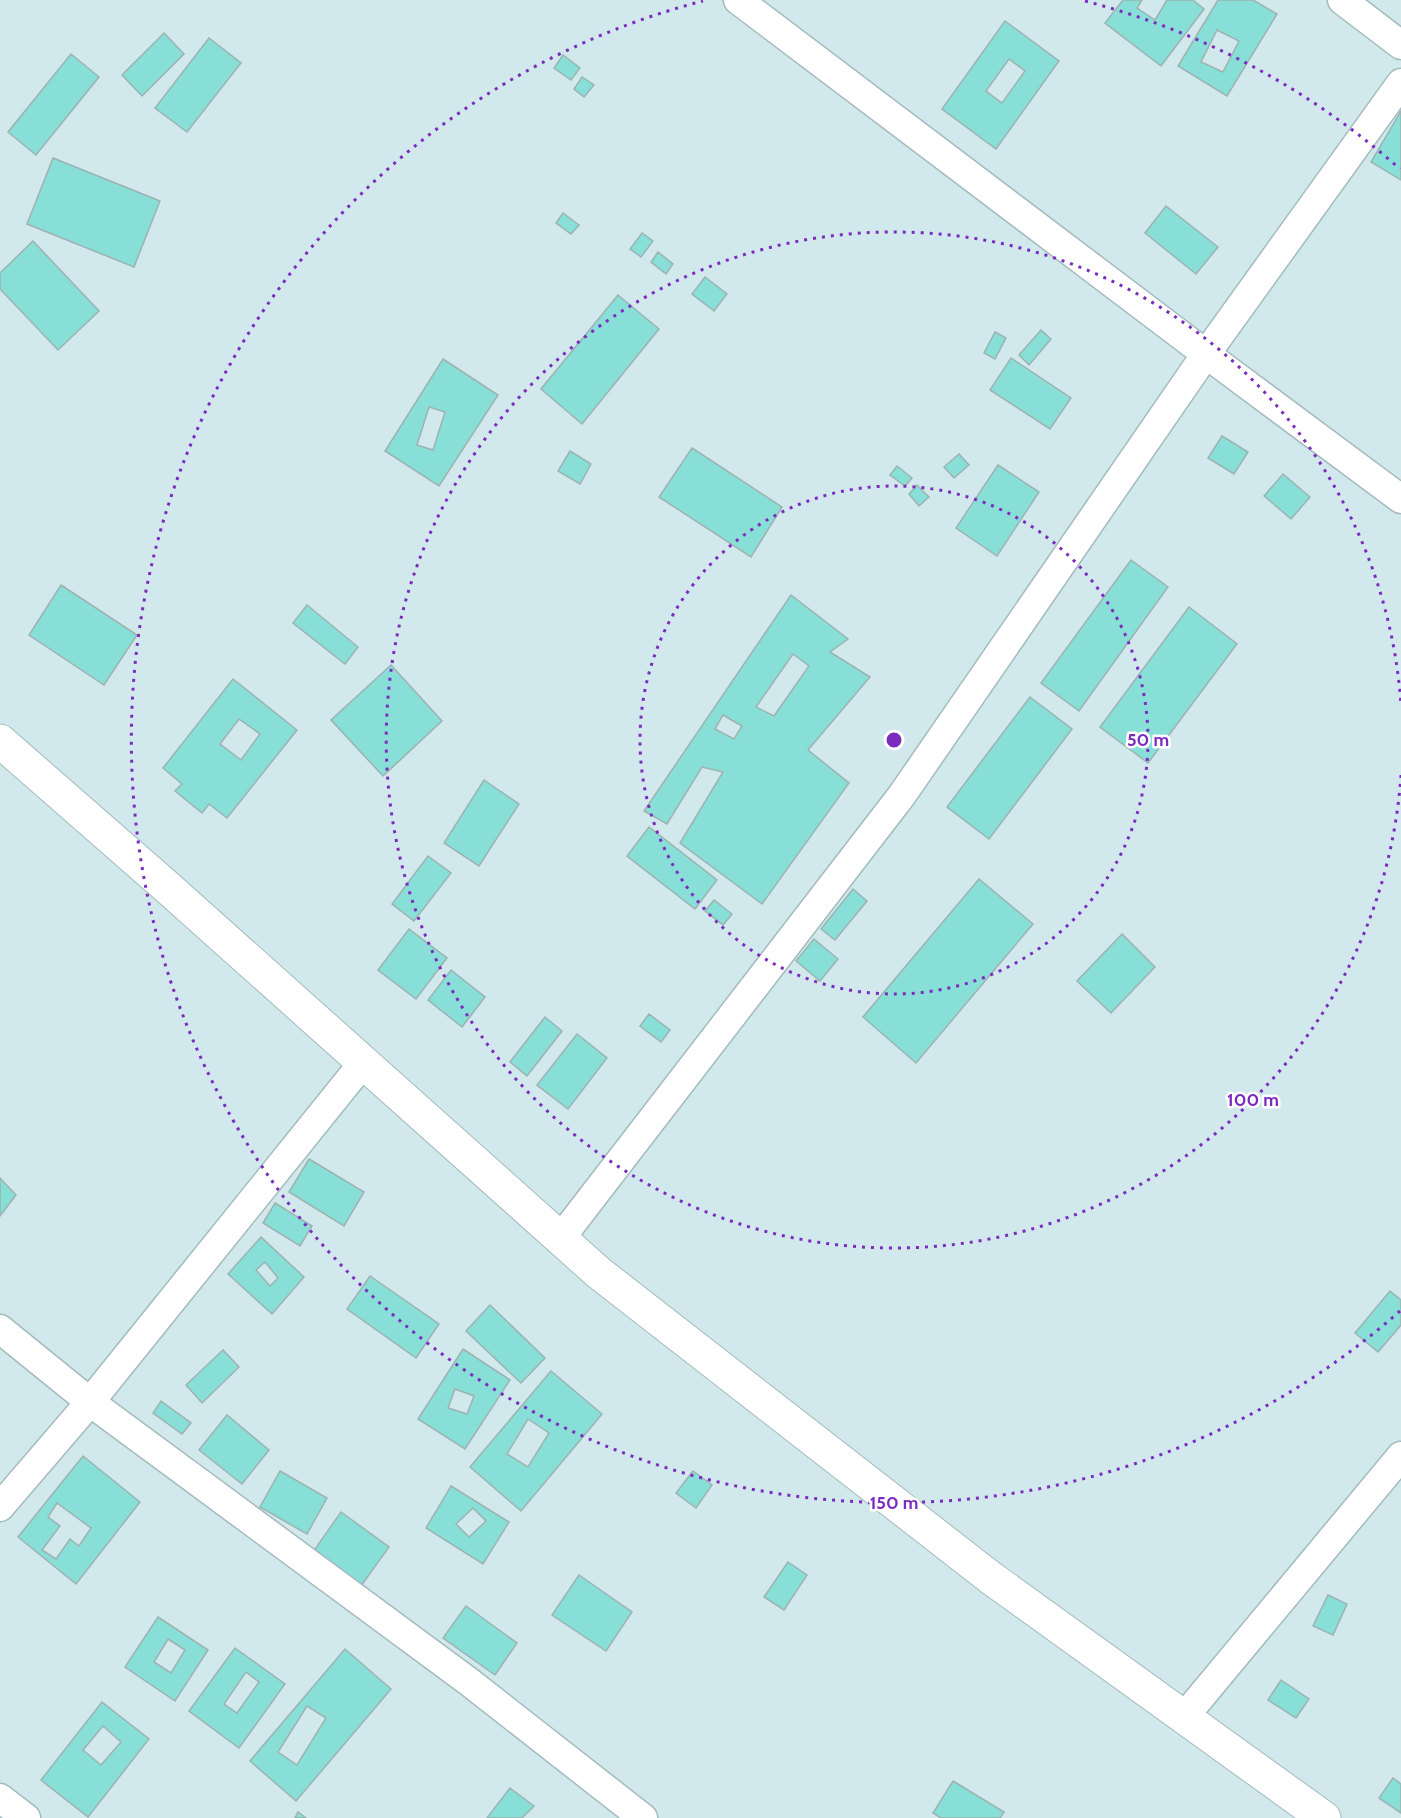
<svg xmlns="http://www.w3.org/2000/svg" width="1401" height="1818" viewBox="0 0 1401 1818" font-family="Cabin,sans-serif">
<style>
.building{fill:#88dfd7;stroke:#9cb3b1;stroke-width:1.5;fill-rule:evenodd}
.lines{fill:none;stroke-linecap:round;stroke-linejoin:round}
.street-casing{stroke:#a3babe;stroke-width:31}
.secondary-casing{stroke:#a3babe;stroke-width:35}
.street{stroke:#fff;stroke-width:28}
.secondary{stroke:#fff;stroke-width:33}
.ring{fill:none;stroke:#7b2cbf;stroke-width:3;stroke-dasharray:3 6}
.centre{fill:#7b2cbf;stroke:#fff;stroke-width:3}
.ring-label{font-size:18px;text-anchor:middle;font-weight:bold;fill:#7b2cbf;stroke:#fff;stroke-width:5;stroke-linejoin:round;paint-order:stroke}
</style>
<rect width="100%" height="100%" fill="#d1e9ed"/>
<!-- building -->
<g class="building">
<path d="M1123 0H1142L1137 8 1155 20 1167 0H1193L1204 9 1161 66 1105 23Z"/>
<path d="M1218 0H1253L1277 14 1227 96 1178 66ZM1217 30 1239 41 1223 72 1201 62Z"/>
<path d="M1005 21 1059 61 996 149 942 109ZM1009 59 1025 71 1002 103 986 91Z"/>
<path d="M164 33 184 54 142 96 122 75Z"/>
<path d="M209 38 241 63 187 132 155 108Z"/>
<path d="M71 54 99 77 36 155 8 132Z"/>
<path d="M563 55 580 68 571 80 554 68Z"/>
<path d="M582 77 594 85 584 97 574 89Z"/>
<path d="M1401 111V180L1371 162Z"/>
<path d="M53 158 160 201 134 267 27 224Z"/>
<path d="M1166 206 1218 247 1196 274 1145 233Z"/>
<path d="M563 213 579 225 571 234 556 223Z"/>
<path d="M642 233 653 241 641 257 630 249Z"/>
<path d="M33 241 99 311 58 350 0 289V273Z"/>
<path d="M658 252 673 264 666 274 651 262Z"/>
<path d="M705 277 727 294 714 311 692 294Z"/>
<path d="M618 295 659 329 582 424 541 389Z"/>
<path d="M1041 330 1051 339 1029 365 1019 355Z"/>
<path d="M995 332 1006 338 995 359 984 353Z"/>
<path d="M1011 358 1071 398 1050 429 990 390Z"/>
<path d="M443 359 498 395 439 486 385 451ZM429 407 445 412 433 450 417 445Z"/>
<path d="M1222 436 1248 452 1234 474 1208 458Z"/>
<path d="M692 448 782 507 751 557 659 497Z"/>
<path d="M570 451 591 464 580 484 558 471Z"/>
<path d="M959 454 969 465 954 478 944 467Z"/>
<path d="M998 465 1039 492 997 556 956 528Z"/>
<path d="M897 466 912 478 905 486 890 475Z"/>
<path d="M1283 474 1310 497 1291 519 1264 496Z"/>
<path d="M917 485 929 497 919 506 909 494Z"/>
<path d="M1131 560 1168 587 1079 711 1041 683Z"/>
<path d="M61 585 137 635 104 685 29 635Z"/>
<path d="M791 595 848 639 830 652 870 677 808 750 849 783 762 904 680 843 723 772 702 767 667 824 644 811ZM793 654 809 666 774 716 756 707ZM723 715 742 726 734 739 715 729Z"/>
<path d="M307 605 358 647 345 664 293 623Z"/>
<path d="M1189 607 1237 644 1148 763 1100 727Z"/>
<path d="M391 665 442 721 383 776 331 720Z"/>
<path d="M233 679 297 730 227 818 209 804 202 813 175 791 182 784 163 768ZM239 719 260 734 241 760 220 744Z"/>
<path d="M1030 697 1072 729 989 839 947 807Z"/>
<path d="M484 780 519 804 479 866 444 843Z"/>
<path d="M649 827 717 880 695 909 627 856Z"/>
<path d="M428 856 451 873 414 921 392 904Z"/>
<path d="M979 879 1033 924 916 1063 863 1017Z"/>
<path d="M853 889 867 901 835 940 821 929Z"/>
<path d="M714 900 732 914 723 925 705 911Z"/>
<path d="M409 929 447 958 416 999 378 970Z"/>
<path d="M1122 934 1155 967 1111 1013 1077 981Z"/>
<path d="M814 939 838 959 820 981 796 961Z"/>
<path d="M451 970 485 997 462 1027 428 1000Z"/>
<path d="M649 1014 670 1030 661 1042 640 1026Z"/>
<path d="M545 1017 562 1031 527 1076 510 1062Z"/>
<path d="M577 1034 607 1058 568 1109 537 1085Z"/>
<path d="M309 1159 364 1192 344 1226 289 1192Z"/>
<path d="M0 1178 16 1195 0 1216Z"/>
<path d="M275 1203 312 1226 300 1246 263 1223Z"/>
<path d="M261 1237 304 1277 272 1314 228 1274ZM265 1262 278 1278 270 1286 256 1270Z"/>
<path d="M370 1276 439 1324 416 1358 347 1309Z"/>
<path d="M1390 1291 1401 1300V1325L1378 1352 1355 1333Z"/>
<path d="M490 1305 545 1358 521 1383 466 1331Z"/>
<path d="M463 1349 510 1380 465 1449 418 1419ZM455 1389 474 1396 467 1414 448 1408Z"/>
<path d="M223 1350 239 1367 202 1403 186 1385Z"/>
<path d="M551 1371 602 1414 521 1511 470 1467ZM528 1419 549 1433 528 1467 507 1454Z"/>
<path d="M161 1401 191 1423 182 1434 153 1413Z"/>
<path d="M227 1415 269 1450 242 1484 199 1450Z"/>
<path d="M83 1456 140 1502 76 1584 18 1537ZM57 1503 91 1528 79 1546 70 1539 56 1559 42 1550 60 1526 48 1517Z"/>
<path d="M280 1471 327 1498 307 1534 260 1507Z"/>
<path d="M693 1471 712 1485 696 1508 676 1493Z"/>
<path d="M451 1486 509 1522 483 1564 426 1528ZM473 1508 486 1521 469 1537 456 1524Z"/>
<path d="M341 1512 389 1547 361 1586 313 1552Z"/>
<path d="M788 1562 807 1575 784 1610 764 1597Z"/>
<path d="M579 1575 632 1612 606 1651 552 1615Z"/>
<path d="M1328 1595 1347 1604 1333 1635 1313 1626Z"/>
<path d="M466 1606 517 1643 495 1675 443 1638Z"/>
<path d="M158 1617 208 1650 175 1701 125 1667ZM168 1639 185 1650 171 1673 154 1662Z"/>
<path d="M235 1648 285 1684 239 1748 189 1711ZM246 1672 259 1682 237 1713 224 1704Z"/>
<path d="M345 1649 391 1689 296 1801 250 1761ZM307 1706 326 1718 297 1765 278 1752Z"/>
<path d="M1281 1680 1309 1699 1296 1718 1268 1700Z"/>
<path d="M102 1702 149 1739 88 1817 41 1780ZM103 1726 121 1742 101 1765 83 1750Z"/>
<path d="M1393 1778 1401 1784V1813L1379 1798Z"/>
<path d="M953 1781 1004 1812 1000 1818H941L933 1813Z"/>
<path d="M510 1788 534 1806 522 1818H487Z"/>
<path d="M298 1812 306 1818H295Z"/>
</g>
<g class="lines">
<defs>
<g id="street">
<path d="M738 0 1206 354 1401 499"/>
<path d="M1342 0 1401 45"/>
<path d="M560 1239 902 795 1206 354 1401 83"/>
<path d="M0 1329 90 1402 468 1681 643 1818"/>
<path d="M0 1507 90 1402 363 1063"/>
<path d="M1184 1717 1401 1456"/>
<path d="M0 1798 26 1818"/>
</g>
<path id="secondary" d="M0 741 167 887 599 1273 991 1578 1324 1818"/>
</defs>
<!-- street casing -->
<use href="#street" class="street-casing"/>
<!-- secondary casing -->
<use href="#secondary" class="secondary-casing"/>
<!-- street -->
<use href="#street" class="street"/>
<!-- secondary -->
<use href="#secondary" class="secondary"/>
</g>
<!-- distance rings -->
<g class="ring">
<circle cx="894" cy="740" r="254"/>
<path d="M1401 775A508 508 0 1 1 1401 705"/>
<path d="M1400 1311A763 763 0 1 1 703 1M1085 1A763 763 0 0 1 1400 169"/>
</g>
<circle cx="894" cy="740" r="9" class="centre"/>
<g class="ring-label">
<text x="1148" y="746">50 m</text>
<text x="1253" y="1106">100 m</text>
<text x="894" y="1509">150 m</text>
</g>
</svg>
